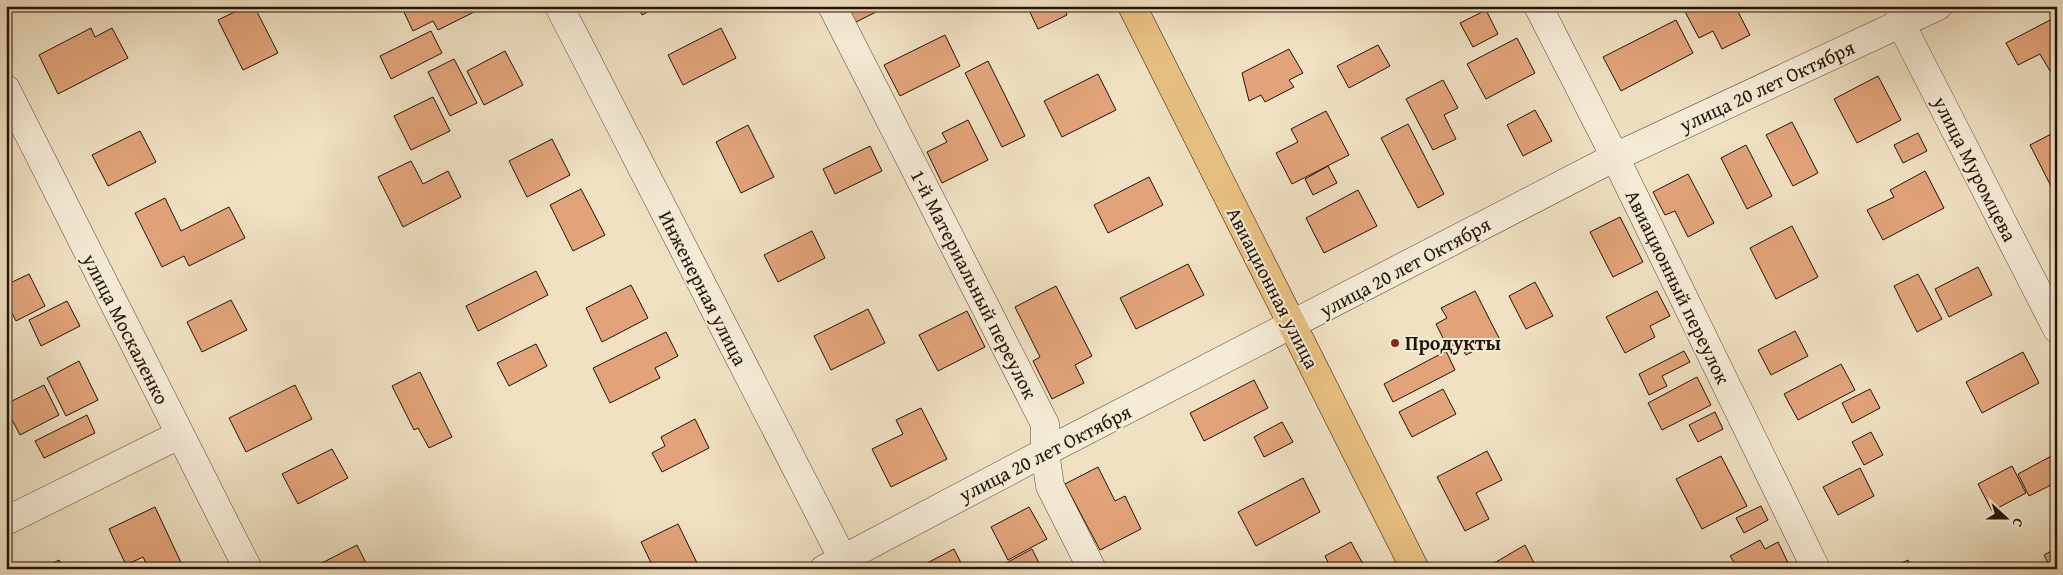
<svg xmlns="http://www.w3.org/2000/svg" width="2063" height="575" viewBox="0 0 2063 575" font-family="'Gentium Book Plus',serif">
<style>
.building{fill:#e2a37a;stroke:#251307}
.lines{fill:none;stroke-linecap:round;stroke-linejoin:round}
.minor-casing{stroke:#584636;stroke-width:29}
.major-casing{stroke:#251307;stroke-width:29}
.minor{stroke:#f5ecd7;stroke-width:28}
.major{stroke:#e8c081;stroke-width:28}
.poi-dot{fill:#8f2418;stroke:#f5ecd7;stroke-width:2}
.labels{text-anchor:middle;stroke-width:4;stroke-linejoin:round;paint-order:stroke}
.street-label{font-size:20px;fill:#251307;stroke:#f5ecd7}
.poi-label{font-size:20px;font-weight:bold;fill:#251307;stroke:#f5ecd7;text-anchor:start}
</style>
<rect width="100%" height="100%" fill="#efe1c2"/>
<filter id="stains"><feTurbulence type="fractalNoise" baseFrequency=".004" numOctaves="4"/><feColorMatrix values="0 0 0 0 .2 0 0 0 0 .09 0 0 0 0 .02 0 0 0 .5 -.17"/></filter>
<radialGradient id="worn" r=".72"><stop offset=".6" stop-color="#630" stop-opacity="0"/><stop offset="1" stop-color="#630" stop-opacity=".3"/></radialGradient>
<!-- building -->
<g class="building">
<path d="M247 6H254L278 53 243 70 218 20Z"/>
<path d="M401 6H486L438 30 433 21 413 31Z"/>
<path d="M638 6H659L642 15Z"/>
<path d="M845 6H888L854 23Z"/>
<path d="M1027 6H1063L1067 15 1038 29Z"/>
<path d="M1682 6H1735L1750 35 1722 49 1713 31 1699 38Z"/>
<path d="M1486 10 1498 34 1473 47 1460 23Z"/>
<path d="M2056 17 2057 68 2050 71 2040 54 2018 65 2006 43Z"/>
<path d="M1676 20 1693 53 1621 91 1603 57Z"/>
<path d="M91 28 95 37 112 28 128 58 58 94 39 55Z"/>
<path d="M721 28 736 58 683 85 668 55Z"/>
<path d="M431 31 442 53 391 79 380 56Z"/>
<path d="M945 35 960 66 900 96 884 65Z"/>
<path d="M1517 38 1535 73 1486 99 1467 64Z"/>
<path d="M1378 45 1390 66 1349 88 1337 66Z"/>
<path d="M1289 49 1303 73 1289 80 1294 87 1265 102 1261 95 1249 101 1242 73Z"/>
<path d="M505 51 523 85 484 105 467 71Z"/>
<path d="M454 59 477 103 450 116 428 72Z"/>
<path d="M988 61 1025 136 1002 147 965 73Z"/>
<path d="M1098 74 1116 110 1062 137 1044 101Z"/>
<path d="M1878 76 1901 120 1857 143 1834 99Z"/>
<path d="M1443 80 1458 108 1444 115 1456 139 1433 150 1406 99Z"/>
<path d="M433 97 450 131 411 150 394 116Z"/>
<path d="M1535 110 1552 141 1523 156 1507 125Z"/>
<path d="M1326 111 1349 155 1292 184 1276 153 1298 142 1291 129Z"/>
<path d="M968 120 988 160 942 183 927 152 947 142 942 133Z"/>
<path d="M1792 122 1818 173 1793 186 1766 135Z"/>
<path d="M1408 124 1444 194 1418 208 1381 138Z"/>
<path d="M748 125 774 177 741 193 716 142Z"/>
<path d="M140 131 156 162 108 186 92 155Z"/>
<path d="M2057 131V191L2054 192 2030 145Z"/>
<path d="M1918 133 1927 151 1903 163 1894 145Z"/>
<path d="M552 139 570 175 527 197 509 161Z"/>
<path d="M1746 145 1772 196 1747 209 1721 158Z"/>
<path d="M870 146 882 171 835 194 823 169Z"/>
<path d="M411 161 423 184 448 171 461 197 403 227 378 177Z"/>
<path d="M1328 166 1337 183 1313 195 1305 179Z"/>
<path d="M1925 171 1944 208 1883 240 1867 210 1894 197 1890 190Z"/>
<path d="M1688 174 1714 223 1688 237 1675 211 1665 215 1653 192Z"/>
<path d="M1149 177 1163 205 1108 233 1094 205Z"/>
<path d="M581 189 605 235 573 251 550 205Z"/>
<path d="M1358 190 1377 226 1324 253 1306 218Z"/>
<path d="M165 198 181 231 229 207 245 238 189 266 184 256 162 267 135 213Z"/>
<path d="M1620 217 1643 262 1613 277 1590 232Z"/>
<path d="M1792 226 1818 277 1776 299 1750 248Z"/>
<path d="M812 231 825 258 778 282 764 255Z"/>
<path d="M1188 264 1204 295 1136 329 1120 298Z"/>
<path d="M1978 267 1992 295 1949 317 1935 289Z"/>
<path d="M536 271 548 295 478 331 466 306Z"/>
<path d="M29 274 45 306 16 321 6 301V285Z"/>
<path d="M1918 274 1942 319 1917 332 1894 286Z"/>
<path d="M1535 282 1553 316 1526 329 1509 296Z"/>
<path d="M631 285 648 318 602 342 586 308Z"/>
<path d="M1056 286 1092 356 1075 365 1084 383 1052 399 1033 361 1040 357 1015 307Z"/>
<path d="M1475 291 1499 338 1466 355 1459 342 1448 348 1436 324 1447 318 1441 308Z"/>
<path d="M1657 291 1670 316 1650 326 1655 337 1625 353 1606 317Z"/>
<path d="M231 300 247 330 202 352 187 322Z"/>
<path d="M67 301 80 326 41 346 29 320Z"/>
<path d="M868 309 885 343 831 370 814 336Z"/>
<path d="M967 311 985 347 938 371 919 335Z"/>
<path d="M1795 331 1808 356 1771 375 1758 350Z"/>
<path d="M666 332 678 356 655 368 660 378 610 403 593 368Z"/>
<path d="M536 344 547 366 509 386 497 363Z"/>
<path d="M1446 351 1455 370 1393 402 1384 384Z"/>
<path d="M1684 351 1690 362 1662 376 1667 386 1649 395 1639 374Z"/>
<path d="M2023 352 2039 383 1982 413 1966 382Z"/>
<path d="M79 361 98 400 66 416 47 378Z"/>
<path d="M1841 364 1855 390 1798 420 1784 394Z"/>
<path d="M420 372 452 437 429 448 418 428 414 430 392 386Z"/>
<path d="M1697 377 1711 405 1662 430 1648 403Z"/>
<path d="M1254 380 1268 408 1204 441 1190 413Z"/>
<path d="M44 385 59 415 20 435 6 408V404Z"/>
<path d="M295 385 312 419 246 452 229 418Z"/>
<path d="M1443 389 1456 414 1412 437 1399 412Z"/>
<path d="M1870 389 1880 408 1852 423 1842 403Z"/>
<path d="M921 408 947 459 891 487 872 449 903 434 896 420Z"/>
<path d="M1715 412 1723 429 1698 442 1689 425Z"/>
<path d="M87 415 95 433 44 458 35 441Z"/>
<path d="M695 419 709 448 662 472 652 453 665 446 661 437Z"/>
<path d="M1282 422 1293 442 1264 457 1254 437Z"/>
<path d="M1871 432 1883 455 1864 465 1852 442Z"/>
<path d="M332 449 348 478 298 504 282 474Z"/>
<path d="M1487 451 1502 480 1476 493 1489 519 1465 531 1437 477Z"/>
<path d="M2057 453V482L2029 496 2018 474Z"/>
<path d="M1721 456 1747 506 1702 529 1676 479Z"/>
<path d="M2012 466 2026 493 1992 511 1978 484Z"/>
<path d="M1098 467 1115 501 1125 496 1141 529 1100 550 1065 484Z"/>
<path d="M1860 468 1874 496 1838 515 1823 487Z"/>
<path d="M1303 478 1320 512 1256 546 1238 512Z"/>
<path d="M1761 506 1768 520 1744 533 1736 518Z"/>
<path d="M155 507 184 569H149L143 557 126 565 109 529Z"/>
<path d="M1029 507 1047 539 1008 560 991 527Z"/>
<path d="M678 524 700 569H654L641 542Z"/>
<path d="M1760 540 1765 549 1778 542 1791 569H1726L1735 564 1730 556Z"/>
<path d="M1351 542 1363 564 1354 569H1331L1325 556Z"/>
<path d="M357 545 369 569H310Z"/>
<path d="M1525 545 1536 567 1533 569H1484Z"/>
<path d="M2057 548V569H2051L2044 555Z"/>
<path d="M954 549 964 569H930L927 563Z"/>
<path d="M1032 549 1042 569H1000L999 567Z"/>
<path d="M59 560 63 569H42Z"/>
<path d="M1908 560 1912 569H1890Z"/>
</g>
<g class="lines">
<defs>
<g id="minor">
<path d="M559 6 848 569"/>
<path d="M832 6 1045 424V452L1050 486 1092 569"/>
<path d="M1538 6 1615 157 1816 569"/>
<path d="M1900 6 1901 24 2057 329"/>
<path d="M6 89 248 569"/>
<path d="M6 521 179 435"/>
<path d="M824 569 1045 452 1615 157 1938 6"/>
</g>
<path id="major" d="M1132 6 1415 569"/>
</defs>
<!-- minor casing -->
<use href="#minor" class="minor-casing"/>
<!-- major casing -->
<use href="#major" class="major-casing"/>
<!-- minor -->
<use href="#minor" class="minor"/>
<!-- major -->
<use href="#major" class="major"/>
</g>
<!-- markers -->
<circle class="poi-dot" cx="1395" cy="343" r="5"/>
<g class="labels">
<!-- street labels -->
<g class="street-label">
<text transform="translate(1767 86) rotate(-25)" y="7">улица 20 лет Октября</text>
<text transform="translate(1975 169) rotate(63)" y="7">улица Муромцева</text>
<text transform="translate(1405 267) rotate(-28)" y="7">улица 20 лет Октября</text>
<text transform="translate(974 284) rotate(63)" y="7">1-й Материальный переулок</text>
<text transform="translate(1678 287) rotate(64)" y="7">Авиационный переулок</text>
<text transform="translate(703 288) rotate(63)" y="7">Инженерная улица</text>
<text transform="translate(1273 288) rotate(63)" y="7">Авиационная улица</text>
<text transform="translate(126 329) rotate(63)" y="7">улица Москаленко</text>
<text transform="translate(1045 453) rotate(-27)" y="7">улица 20 лет Октября</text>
</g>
<!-- poi labels -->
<g class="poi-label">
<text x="1405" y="350">Продукты</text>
</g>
</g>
<!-- margin -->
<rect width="2063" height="575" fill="none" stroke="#efe1c2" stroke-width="25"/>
<rect x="8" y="8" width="2048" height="560" fill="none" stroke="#251307" stroke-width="2.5"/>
<rect x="12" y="12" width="2038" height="550" fill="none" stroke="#251307"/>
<!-- north arrow -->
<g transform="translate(2006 518) rotate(111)" stroke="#f5ecd7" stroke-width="4" paint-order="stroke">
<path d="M0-4L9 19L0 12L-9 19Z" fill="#251307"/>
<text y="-8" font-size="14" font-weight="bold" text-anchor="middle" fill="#251307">С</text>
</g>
<rect width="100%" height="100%" filter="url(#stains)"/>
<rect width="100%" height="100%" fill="url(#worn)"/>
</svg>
